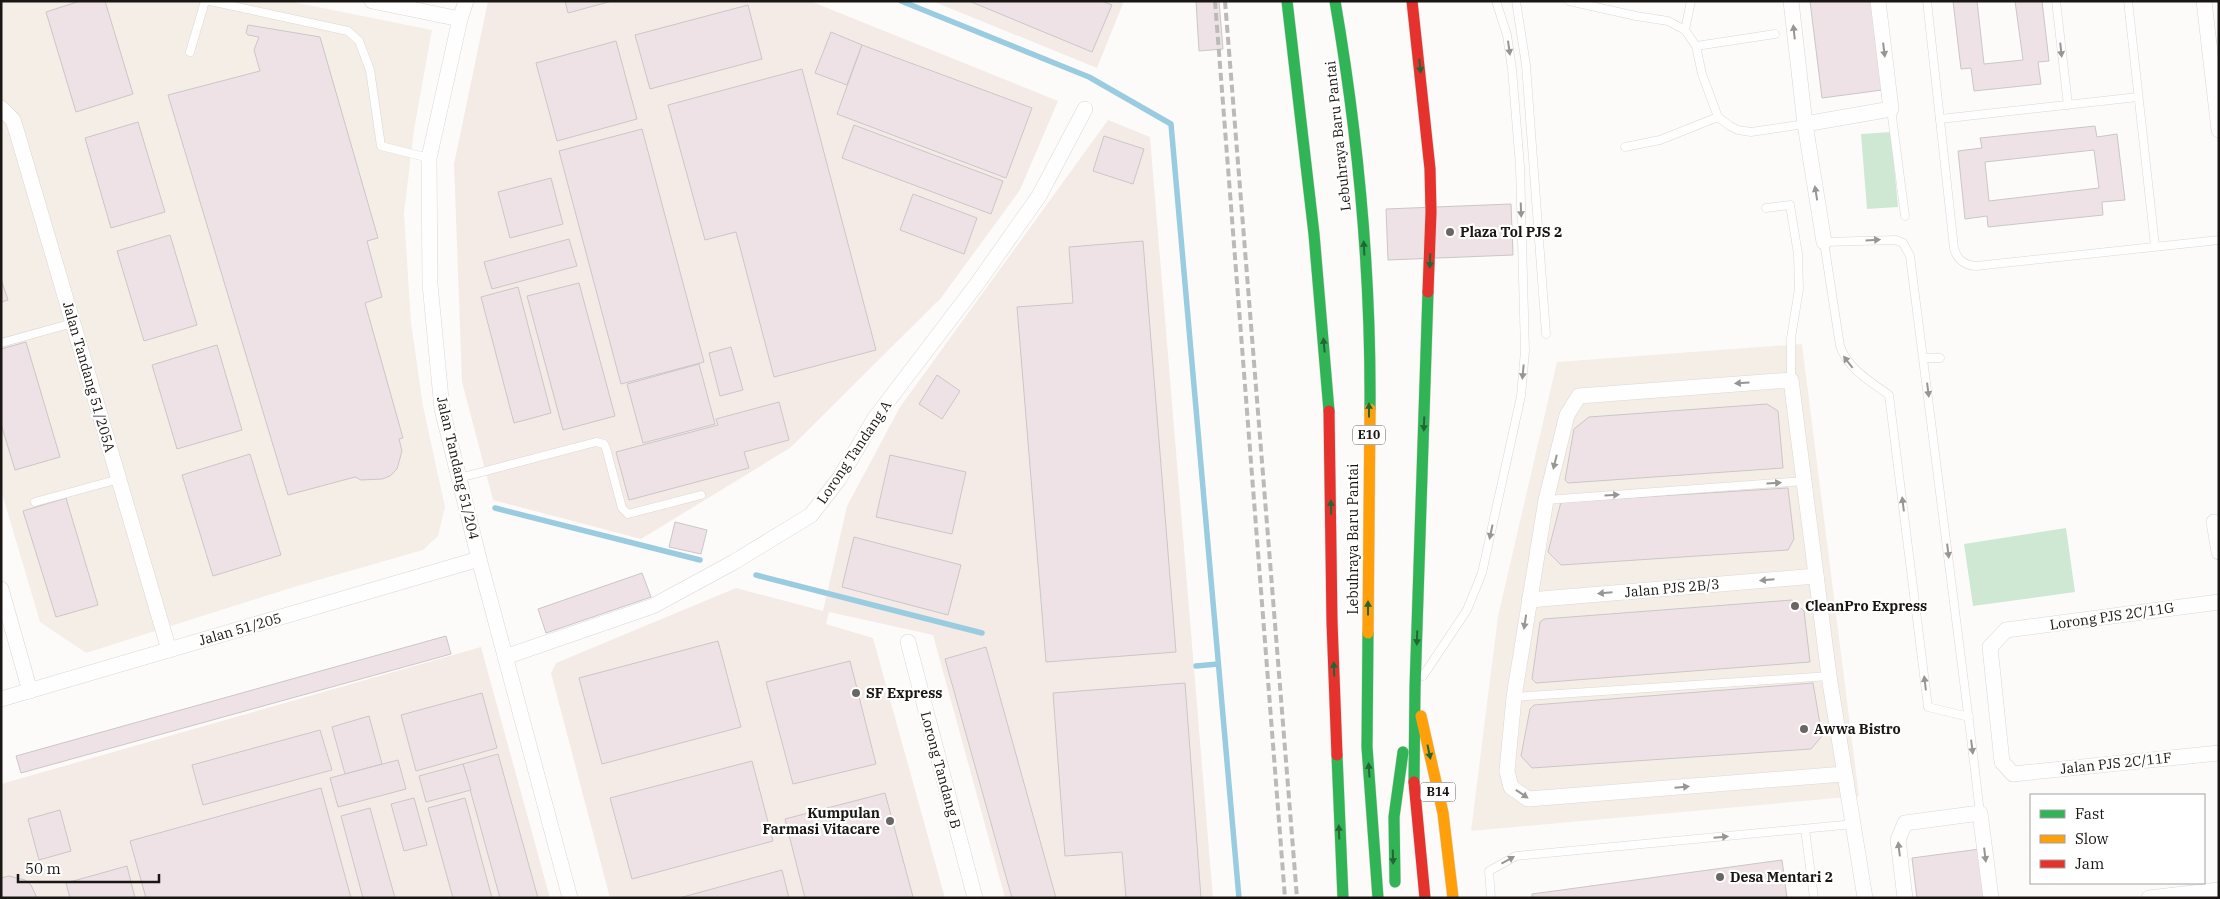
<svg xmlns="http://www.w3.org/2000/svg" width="2220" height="899" viewBox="0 0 2220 899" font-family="'IBM Plex Serif',serif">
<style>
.built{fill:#f5eee6}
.industrial{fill:#f4ebe7}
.green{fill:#cfe8d4}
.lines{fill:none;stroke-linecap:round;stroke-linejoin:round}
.stream{stroke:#99cce1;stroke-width:5.5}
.building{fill:#efe2e7;stroke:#c9c7c7;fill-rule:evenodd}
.lane-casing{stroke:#dad7d4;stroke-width:9}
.street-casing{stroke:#dad7d4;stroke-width:16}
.fast-casing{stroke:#dad7d4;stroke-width:12}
.slow-casing{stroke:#dad7d4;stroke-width:12}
.jam-casing{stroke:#dad7d4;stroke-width:12}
.lane{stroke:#fffefe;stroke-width:8}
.street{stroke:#fffefe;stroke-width:15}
.fast{stroke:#30b455;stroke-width:11}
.slow{stroke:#ff9f0a;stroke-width:11}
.jam{stroke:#e5322d;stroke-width:11}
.rail{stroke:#bbbab9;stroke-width:4;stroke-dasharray:8 4;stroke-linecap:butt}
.oneway{fill:#989694}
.oneway2{fill:#246534}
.poi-dot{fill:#696664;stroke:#fff;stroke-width:2}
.labels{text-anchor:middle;stroke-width:4.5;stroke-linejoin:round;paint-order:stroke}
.shield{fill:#fff;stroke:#5e5c5a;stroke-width:1}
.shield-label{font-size:12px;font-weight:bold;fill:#191613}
.street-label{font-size:14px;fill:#191613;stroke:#fff}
.poi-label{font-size:14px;font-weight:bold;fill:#191613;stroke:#fff;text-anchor:start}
</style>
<rect width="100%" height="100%" fill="#fdfbf9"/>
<!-- built -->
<g class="built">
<path d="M1 1H288L432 30 414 130 404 214 411 322 423 406 445 507 438 536 423 550 294 587 86 653 40 622 1 490Z"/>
<path d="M1802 344 1859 796 1471 831 1498 616 1557 362Z"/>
</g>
<!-- industrial -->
<g class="industrial">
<path d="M488 1H810L1058 101 1020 190 941 298 790 448 641 539 493 500 462 382 454 164Z"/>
<path d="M932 1H1124L1097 68Z"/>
<path d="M1108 120 1150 137 1213 898H1005L933 635 829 612 826 624 873 638 945 898H610L551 673 556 663 736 588 823 611 847 506 900 407Z"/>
<path d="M481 647 550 898H1V784Z"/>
</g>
<!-- green -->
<g class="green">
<path d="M1891 132 1898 207 1867 209 1861 134Z"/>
<path d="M2066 528 2075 592 1973 606 1964 544Z"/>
</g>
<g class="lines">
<!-- stream -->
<g class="stream">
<path d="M901 1 1089 77 1171 124 1239 898"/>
<path d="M495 508 700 560"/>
<path d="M756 575 982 633"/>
<path d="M1196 666 1218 664"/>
</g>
</g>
<!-- building -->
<g class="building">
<path d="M80 1H105L133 94 76 112 46 12Z"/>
<path d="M565 1H612L568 13Z"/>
<path d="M969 1H1102L1112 5 1092 52Z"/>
<path d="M1196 1H1219L1223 49 1199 51Z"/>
<path d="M1810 1H1871L1882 90 1822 98Z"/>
<path d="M1953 1H1977L1984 64 2023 60 2015 1H2042L2049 61 2038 62 2041 84 1974 91 1971 68 1961 69Z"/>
<path d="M748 5 762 59 650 89 635 35Z"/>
<path d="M248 25 320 37 378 238 367 241 382 297 365 303 403 438 399 439 402 451 397 469 390 476 382 479 361 480 355 477 288 495 168 95 260 71 254 50 259 37 248 35 246 33Z"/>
<path d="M831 32 862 45 847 85 815 73Z"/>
<path d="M616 41 637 119 557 141 536 63Z"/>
<path d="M862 45 1032 108 1006 178 837 114Z"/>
<path d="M802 69 876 350 774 377 736 232 705 240 668 105Z"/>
<path d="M138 122 165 212 111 228 85 138Z"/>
<path d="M854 125 1003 181 991 214 842 158Z"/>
<path d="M2095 126 2097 137 2117 134 2125 200 2102 202 2103 215 1988 227 1987 216 1965 219 1958 151 1982 148 1980 138ZM2094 150 2099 188 1989 201 1985 162Z"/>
<path d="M642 129 704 362 621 384 559 151Z"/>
<path d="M1104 136 1144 149 1133 184 1093 171Z"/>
<path d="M551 178 563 224 510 238 498 192Z"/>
<path d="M913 194 977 218 964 254 900 230Z"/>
<path d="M1511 204 1513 255 1388 260 1386 209Z"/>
<path d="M170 235 197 325 144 341 117 251Z"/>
<path d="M569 239 577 266 492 289 484 262Z"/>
<path d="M1143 241 1176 652 1046 662 1017 307 1073 303 1069 247Z"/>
<path d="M1 279 8 300 1 302Z"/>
<path d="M579 283 615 416 563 430 527 296Z"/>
<path d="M518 287 551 413 514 423 481 297Z"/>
<path d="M26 342 60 457 15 470 1 424V349Z"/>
<path d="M217 345 242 430 177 449 152 365Z"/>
<path d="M731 347 743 390 720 396 709 353Z"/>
<path d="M699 364 715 424 643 443 627 384Z"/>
<path d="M937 375 960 391 942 419 919 404Z"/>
<path d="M779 402 789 440 744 452 749 468 629 500 616 452 718 425 716 419Z"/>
<path d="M1767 404 1778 411 1783 468 1568 483 1565 480 1574 429 1589 417Z"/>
<path d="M250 454 281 555 213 576 182 475Z"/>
<path d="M890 455 966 472 952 534 876 517Z"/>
<path d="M1788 488 1794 539 1788 550 1561 565 1548 552 1561 502Z"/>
<path d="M66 498 98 605 56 617 23 511Z"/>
<path d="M675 522 707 530 701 554 669 547Z"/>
<path d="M854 537 961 565 948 615 842 587Z"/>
<path d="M642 573 651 597 546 633 538 609Z"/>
<path d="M1792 600 1804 611 1810 662 1536 683 1532 679 1540 622 1544 619Z"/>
<path d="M446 636 451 654 21 773 16 756Z"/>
<path d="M718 641 741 727 602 764 579 678Z"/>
<path d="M986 647 1056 898H1012L945 659Z"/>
<path d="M850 661 876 764 793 784 766 682Z"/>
<path d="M1185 683 1201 898H1126L1122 852 1065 856 1053 693Z"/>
<path d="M1813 683 1822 736 1811 749 1532 768 1521 756 1530 709 1534 705Z"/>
<path d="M482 693 497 748 416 771 401 715Z"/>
<path d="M369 716 382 764 345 774 332 727Z"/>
<path d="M320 730 332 770 203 805 192 765Z"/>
<path d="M498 754 538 898H500L463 764Z"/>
<path d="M398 760 406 789 338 807 330 778Z"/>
<path d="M752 761 773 841 632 879 610 798Z"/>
<path d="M463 764 471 790 426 802 419 776Z"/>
<path d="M321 788 351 898H146L130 841Z"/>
<path d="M885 793 913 897 805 898 785 819Z"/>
<path d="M414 798 427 845 404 851 391 804Z"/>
<path d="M465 798 492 898H453L428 808Z"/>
<path d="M370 808 395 898H363L341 816Z"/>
<path d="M60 810 71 851 39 860 28 819Z"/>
<path d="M1980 849 1986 898H1917L1912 858Z"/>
<path d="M1782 860 1787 898H1532V894Z"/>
<path d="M127 866 135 898H70L66 883Z"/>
<path d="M782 870 789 898H679Z"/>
<path d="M9 876 25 880 31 885 37 898H1V878Z"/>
</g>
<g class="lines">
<defs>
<g id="lane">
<path d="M210 1 348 31 359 41 370 70 381 146 429 158"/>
<path d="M1516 1 1526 65 1546 334"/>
<path d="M1569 1 1636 16 1668 21 1685 30 1696 46 1702 74 1718 117 1730 126 1738 130 1751 132 1805 124"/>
<path d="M1927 1 1954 248C1957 260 1964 265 1976 266L2219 240"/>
<path d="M2056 1 2068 105"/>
<path d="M2128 1 2155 246"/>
<path d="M1685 30 1691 1"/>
<path d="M1696 46 1775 34"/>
<path d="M190 52 205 1"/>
<path d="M1891 109 1905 216"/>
<path d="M1940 119 2138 97"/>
<path d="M1625 147 1660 140 1718 117"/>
<path d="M1766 208 1790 205 1798 254 1799 289 1791 338V380"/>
<path d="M1 343 73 323"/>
<path d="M1924 358H1940"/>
<path d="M459 478 596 442 604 444 606 448 622 508 628 514 701 495"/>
<path d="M1546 500 1804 481"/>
<path d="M35 502 119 479"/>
<path d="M1423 676 1467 610 1482 573 1521 396 1525 351 1520 166 1512 69 1507 35 1496 1"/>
<path d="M1514 697 1829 676"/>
<path d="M1969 717 1928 707 1889 395C1870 381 1848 369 1840 346L1824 242 1896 240 1903 243 1910 256C1935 441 1958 627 1980 813"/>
<path d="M1805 829 1814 898"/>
<path d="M1491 898 1489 871 1516 856 1854 824"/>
</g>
<g id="street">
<path d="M372 1 460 19"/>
<path d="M466 1 460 19 429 158 430 284 442 409 479 559 570 898"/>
<path d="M1791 1 1805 124 1824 242"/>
<path d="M2204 1 2219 130"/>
<path d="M1 108 13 120 18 136 169 650"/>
<path d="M1805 124 1891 109 1878 1"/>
<path d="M2214 522 2219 552"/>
<path d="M1 589 30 691"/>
<path d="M1529 600 1816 576"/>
<path d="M2219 602 2006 630 1990 647 2002 762 2013 774 2219 753"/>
<path d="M908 642 975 898"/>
<path d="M505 657 653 606 734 562 811 515 839 479 875 418 977 284 1039 196 1085 109"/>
<path d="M1 699 479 559"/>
<path d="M1844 774 1528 799 1511 787 1507 771 1514 697 1546 500 1567 415 1579 396 1791 380 1829 676 1865 898"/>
<path d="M1905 898 1898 840 1905 823 1980 813 1991 898"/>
<path d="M2149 898 2219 890"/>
</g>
<g id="fast">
<path d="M1287 1 1314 234 1329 411"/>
<path d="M1335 1C1358 135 1371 273 1370 409"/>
<path d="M1368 633 1367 747 1378 898"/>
<path d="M1337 755 1343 898"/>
<path d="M1414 782 1415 688 1428 292"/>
<path d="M1395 882 1394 817 1403 752"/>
</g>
<g id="slow">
<path d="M1368 633 1370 409"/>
<path d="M1421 716 1443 813 1453 898"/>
</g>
<g id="jam">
<path d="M1412 1 1430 169 1431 212 1428 292"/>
<path d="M1329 411 1332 622 1337 755"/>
<path d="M1414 782 1425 898"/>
</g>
</defs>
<!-- lane casing -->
<use href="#lane" class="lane-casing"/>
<!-- street casing -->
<use href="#street" class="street-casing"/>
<!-- fast casing -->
<use href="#fast" class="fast-casing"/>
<!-- slow casing -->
<use href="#slow" class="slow-casing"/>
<!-- jam casing -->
<use href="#jam" class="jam-casing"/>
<!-- lane -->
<use href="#lane" class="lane"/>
<!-- street -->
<use href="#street" class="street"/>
<!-- fast -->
<use href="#fast" class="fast"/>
<!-- slow -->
<use href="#slow" class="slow"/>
<!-- jam -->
<use href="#jam" class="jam"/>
<!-- rail -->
<g class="rail">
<path d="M1215 1 1285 898"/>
<path d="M1225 1 1297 898"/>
</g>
</g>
<!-- one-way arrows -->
<defs><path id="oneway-solid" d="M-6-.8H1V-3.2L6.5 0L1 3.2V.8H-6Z" transform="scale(1.25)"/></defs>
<g class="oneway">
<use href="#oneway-solid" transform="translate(1794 32) rotate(-96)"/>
<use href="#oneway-solid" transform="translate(1509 48) rotate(82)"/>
<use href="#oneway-solid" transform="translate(1884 50) rotate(83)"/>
<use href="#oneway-solid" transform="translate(2061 50) rotate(84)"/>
<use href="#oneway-solid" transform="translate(1816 193) rotate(-99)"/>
<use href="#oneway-solid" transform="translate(1521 210) rotate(88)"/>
<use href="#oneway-solid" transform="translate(1873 240) rotate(-3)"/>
<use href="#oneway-solid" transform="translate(1848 362) rotate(-128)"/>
<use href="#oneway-solid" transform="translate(1523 372) rotate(95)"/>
<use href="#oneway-solid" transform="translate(1742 383) rotate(176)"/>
<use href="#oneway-solid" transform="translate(1928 390) rotate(83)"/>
<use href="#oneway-solid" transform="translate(1555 462) rotate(104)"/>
<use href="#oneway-solid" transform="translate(1774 483) rotate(-3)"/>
<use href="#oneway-solid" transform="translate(1612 495) rotate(-4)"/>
<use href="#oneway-solid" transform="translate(1903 504) rotate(-97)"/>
<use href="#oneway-solid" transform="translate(1491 532) rotate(102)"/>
<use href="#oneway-solid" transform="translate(1948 551) rotate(83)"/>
<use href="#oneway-solid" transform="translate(1767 580) rotate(175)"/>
<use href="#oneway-solid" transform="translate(1605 593) rotate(175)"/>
<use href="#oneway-solid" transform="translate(1525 622) rotate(99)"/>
<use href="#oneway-solid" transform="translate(1925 683) rotate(-97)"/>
<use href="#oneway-solid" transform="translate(1972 747) rotate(83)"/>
<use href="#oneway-solid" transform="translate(1682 787) rotate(-5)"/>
<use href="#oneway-solid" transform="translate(1522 794) rotate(34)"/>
<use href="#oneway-solid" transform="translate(1721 837) rotate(-5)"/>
<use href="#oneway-solid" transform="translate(1899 849) rotate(-97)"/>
<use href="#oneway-solid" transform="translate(1985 855) rotate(83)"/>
<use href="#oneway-solid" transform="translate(1508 860) rotate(-29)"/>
</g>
<g class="oneway2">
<use href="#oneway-solid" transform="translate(1420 66) rotate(84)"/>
<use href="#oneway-solid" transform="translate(1364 248) rotate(-93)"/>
<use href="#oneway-solid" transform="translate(1430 261) rotate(92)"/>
<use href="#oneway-solid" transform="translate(1324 345) rotate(-95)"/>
<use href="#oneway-solid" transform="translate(1369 410) rotate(-90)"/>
<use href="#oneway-solid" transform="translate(1424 424) rotate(92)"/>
<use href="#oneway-solid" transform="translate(1331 507) rotate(-91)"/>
<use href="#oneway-solid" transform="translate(1368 608) rotate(-90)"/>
<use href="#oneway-solid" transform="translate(1417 638) rotate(92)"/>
<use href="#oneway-solid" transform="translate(1334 669) rotate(-92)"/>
<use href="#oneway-solid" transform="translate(1429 752) rotate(78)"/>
<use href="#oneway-solid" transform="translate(1369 770) rotate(-94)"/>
<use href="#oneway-solid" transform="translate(1339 832) rotate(-92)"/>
<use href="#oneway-solid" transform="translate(1393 857) rotate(88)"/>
</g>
<!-- markers -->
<g class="poi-dot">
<circle cx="1450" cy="232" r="5"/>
<circle cx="1795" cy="606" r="5"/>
<circle cx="856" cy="693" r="5"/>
<circle cx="1804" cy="729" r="5"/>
<circle cx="890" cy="821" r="5"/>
<circle cx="1720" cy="877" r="5"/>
</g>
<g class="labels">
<!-- shield labels -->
<g class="shield">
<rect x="1353" y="425.5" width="32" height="19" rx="4"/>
<rect x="1420.5" y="782.5" width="35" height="19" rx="4"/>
</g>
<g class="shield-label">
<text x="1369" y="439">E10</text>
<text x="1438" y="796">B14</text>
</g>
<!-- street labels -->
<g class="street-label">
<text transform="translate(1338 136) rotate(-96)" y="5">Lebuhraya Baru Pantai</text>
<text transform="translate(89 377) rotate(74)" y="5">Jalan Tandang 51/205A</text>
<text transform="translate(854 452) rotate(-56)" y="5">Lorong Tandang A</text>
<text transform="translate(458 468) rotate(77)" y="5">Jalan Tandang 51/204</text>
<text transform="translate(1353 539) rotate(-90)" y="5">Lebuhraya Baru Pantai</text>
<text transform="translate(1672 588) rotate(-5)" y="5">Jalan PJS 2B/3</text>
<text transform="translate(2112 616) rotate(-8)" y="5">Lorong PJS 2C/11G</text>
<text transform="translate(240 629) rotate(-16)" y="5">Jalan 51/205</text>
<text transform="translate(2116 763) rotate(-6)" y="5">Jalan PJS 2C/11F</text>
<text transform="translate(941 770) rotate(75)" y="5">Lorong Tandang B</text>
</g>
<!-- poi labels -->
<g class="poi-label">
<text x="1460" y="237">Plaza Tol PJS 2</text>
<text x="1805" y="611">CleanPro Express</text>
<text x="866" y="698">SF Express</text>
<text x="1814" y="734">Awwa Bistro</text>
<text x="880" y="818" text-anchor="end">Kumpulan<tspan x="880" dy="16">Farmasi Vitacare</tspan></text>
<text x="1730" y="882">Desa Mentari 2</text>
</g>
</g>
<!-- border -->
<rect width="2220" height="899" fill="none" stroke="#191613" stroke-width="5"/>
<!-- legend -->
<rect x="2030" y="794" width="175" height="90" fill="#ffffff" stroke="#a3a2a1"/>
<rect x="2040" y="810" width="25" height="8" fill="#30b455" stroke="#a3a2a1"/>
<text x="2075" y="819" font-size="15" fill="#191613">Fast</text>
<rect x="2040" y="835" width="25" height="8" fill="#ff9f0a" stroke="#a3a2a1"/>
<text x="2075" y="844" font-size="15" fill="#191613">Slow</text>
<rect x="2040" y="860" width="25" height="8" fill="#e5322d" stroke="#a3a2a1"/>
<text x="2075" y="869" font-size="15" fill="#191613">Jam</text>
<!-- scale -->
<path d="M18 874v8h141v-8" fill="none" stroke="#191613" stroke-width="2.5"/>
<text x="25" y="874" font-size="15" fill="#191613" stroke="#ffffff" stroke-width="4" paint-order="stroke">50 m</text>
</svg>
